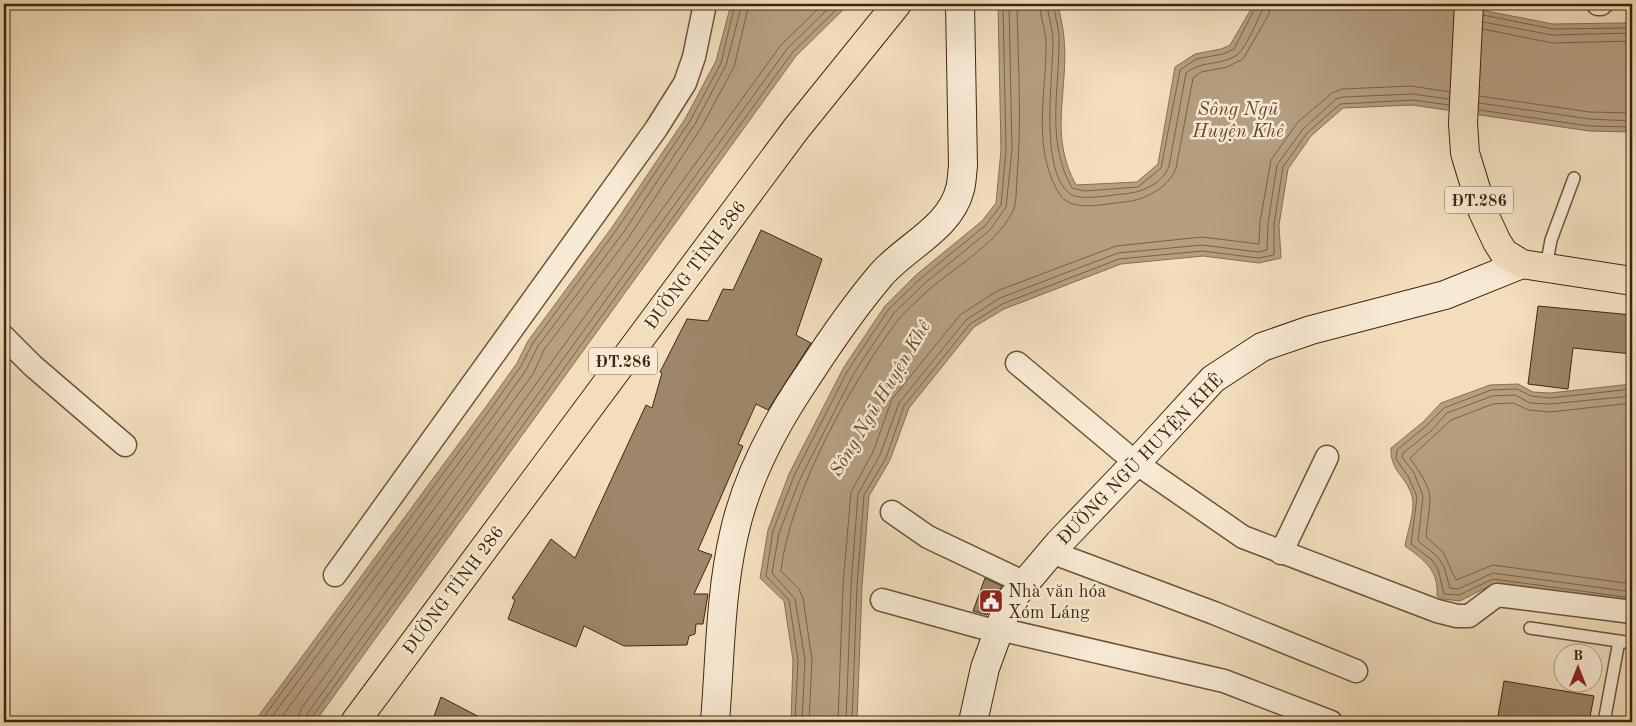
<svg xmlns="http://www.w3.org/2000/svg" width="1636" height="726" viewBox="0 0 1636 726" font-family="'Old Standard TT',serif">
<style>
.water{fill:#b59f81;stroke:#866f53}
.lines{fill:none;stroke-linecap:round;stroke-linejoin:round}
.shore{stroke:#7a6247;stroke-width:1}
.building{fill:#9d8669;stroke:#40260d}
.lane-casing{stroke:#6c5439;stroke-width:14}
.street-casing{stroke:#6c5439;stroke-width:25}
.secondary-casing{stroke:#40260d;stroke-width:30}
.primary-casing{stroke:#40260d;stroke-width:30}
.lane{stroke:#f7ead4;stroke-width:11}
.street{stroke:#f7ead4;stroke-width:22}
.secondary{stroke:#f7ead4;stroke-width:28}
.primary{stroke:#f2debd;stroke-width:28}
.labels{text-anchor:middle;stroke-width:5;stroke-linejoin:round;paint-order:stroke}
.shield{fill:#f7ead4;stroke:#776149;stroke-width:1}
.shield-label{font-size:16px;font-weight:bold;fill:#40260d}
.street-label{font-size:18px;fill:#40260d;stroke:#f7ead4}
.poi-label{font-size:18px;fill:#40260d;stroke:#f7ead4;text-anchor:start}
.water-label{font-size:19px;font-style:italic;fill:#634a30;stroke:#f7ead4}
</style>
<rect width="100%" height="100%" fill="#f2debd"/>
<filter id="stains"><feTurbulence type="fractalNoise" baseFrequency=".004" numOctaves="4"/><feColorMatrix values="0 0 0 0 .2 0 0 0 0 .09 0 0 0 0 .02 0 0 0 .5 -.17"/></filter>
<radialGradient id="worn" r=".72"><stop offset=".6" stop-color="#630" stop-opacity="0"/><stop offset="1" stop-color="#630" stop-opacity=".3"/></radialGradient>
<!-- water -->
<g class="water">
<path d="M731 4H849L796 56 315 722H254L488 404 517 363 528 341 613 226 685 119 716 61Z"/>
<path d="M998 4H1058C1060 15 1063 27 1064 38 1069 91 1048 134 1076 185L1137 182 1158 164 1175 67 1195 54 1221 49 1230 45 1254 4H1450L1553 24 1625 23 1632 21V132L1589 131 1412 105 1343 108 1311 136 1288 169 1279 225 1281 258 1259 263 1203 256 1121 264 1004 309 974 327 909 408 890 460 869 496 862 586 857 722H791L793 660 784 601 760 578 768 530 789 474 844 367 885 306 916 275 982 221 996 203 1001 150Z"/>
<path d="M1518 384 1533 392 1550 393 1632 384V603L1493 584 1460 601 1443 599 1437 596C1439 570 1424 560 1405 546 1407 532 1416 510 1412 496 1406 476 1390 471 1391 448L1423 422 1441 403 1490 385Z"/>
</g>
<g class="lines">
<!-- shore -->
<g class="shore">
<path d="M1040 4C1040 16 1045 29 1046 41 1047 90 1032 142 1056 188 1059 193 1062 199 1068 202 1083 210 1109 203 1125 202 1144 200 1169 188 1176 168L1193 78 1201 72 1227 67 1243 59 1269 14 1271 4"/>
<path d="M1047 4C1048 16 1053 29 1053 42 1053 76 1039 171 1070 194 1079 201 1111 195 1123 194 1140 193 1163 184 1169 166L1186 73C1202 60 1221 66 1237 55 1246 48 1257 21 1262 11L1264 4"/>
<path d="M1054 4C1054 16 1060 29 1059 42 1059 92 1046 142 1072 188L1085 191 1138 187 1161 168 1180 70 1196 59 1223 54 1234 49 1257 4"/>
<path d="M1483 15 1553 29 1625 28 1632 26"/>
<path d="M1483 22 1552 35 1632 33"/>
<path d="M1483 29 1552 43 1632 41"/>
<path d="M1479 96 1590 112 1632 113"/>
<path d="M1479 103 1590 119 1632 121"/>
<path d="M1479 110 1589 126 1632 127"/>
<path d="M1632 389 1550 398 1531 396 1517 389 1491 390 1444 408 1426 426 1397 450 1396 459 1408 476 1417 497 1411 544 1432 560 1438 569 1444 594 1459 595 1493 579 1632 598"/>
<path d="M1632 396 1550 404 1530 403 1515 395 1492 396 1447 413 1431 431 1403 453 1402 457 1414 473 1423 496 1418 541 1437 556 1444 567 1450 588 1458 589 1493 573 1632 592"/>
<path d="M1632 403 1550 412 1529 410 1513 403 1493 404 1451 420 1410 458C1437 497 1430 493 1426 537L1443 552 1456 580 1493 565 1632 584"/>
<path d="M260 722 492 407 521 366 533 343 617 229 690 121 721 63 735 4"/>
<path d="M268 722 497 411 526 370 538 346 623 233 695 124 726 65 742 4"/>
<path d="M278 722 503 415 533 374 544 350 629 237 701 128 734 67 749 4"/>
<path d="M297 722 301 709 781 45 823 4"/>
<path d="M305 722 307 714 787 49 833 4"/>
<path d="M311 722 312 717 792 53 842 4"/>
<path d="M795 722 798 660 789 600 766 576 773 531 794 476 848 370 889 309 920 279 986 225 1001 205 1006 150 1003 4"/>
<path d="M802 722 805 660 795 599 772 573 779 533 800 479 854 373 894 313 924 284 990 230 1006 207 1012 150 1009 4"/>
<path d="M809 722 812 660 803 598 799 589 781 571C789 495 852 381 898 320 905 311 914 304 922 296 950 269 996 246 1013 211 1017 202 1016 188 1017 178 1022 120 1018 61 1017 4"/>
<path d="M838 722 843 585 851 492 873 452 892 399 960 315 997 291 1116 246 1202 237 1259 244 1260 222 1271 160 1298 122 1332 93 1342 89 1411 86 1450 92"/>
<path d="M846 722 851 586 858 494 880 455 899 403 966 320 1000 298 1118 253 1202 245 1258 252 1267 250 1268 223 1277 165 1303 129 1336 99 1343 97 1412 94 1449 99"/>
<path d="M852 722 857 586 864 495 886 458 904 406 970 324 1002 304 1119 259 1202 251 1258 258 1274 255V224L1283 167 1307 133 1340 104 1412 100 1449 105"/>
</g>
</g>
<!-- building -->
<g class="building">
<path d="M761 230 822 259 796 335 811 343 768 410 756 404 738 444 743 446 698 550 712 555 694 594H708L703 624H696L695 634 689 636 687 645 624 646 584 626 576 647 508 619 515 600 512 598 551 539 575 558 646 405 652 408 662 373 660 372 687 319 708 321 723 289 733 290Z"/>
<path d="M1538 306 1632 315V354L1573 348 1568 389 1528 384Z"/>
<path d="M985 578 1002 586 994 596 987 615 973 611Z"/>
<path d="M1504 681 1594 696 1589 722H1497Z"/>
<path d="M441 697 489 722H432Z"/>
</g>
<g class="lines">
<defs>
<g id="lane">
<path d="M1546 267 1551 240 1574 178"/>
<path d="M1530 628 1632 643"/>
<path d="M1604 722 1619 641"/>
</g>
<g id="street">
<path d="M1598 4H1601"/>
<path d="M4 337 33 366 125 445"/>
<path d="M1017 363 1136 463 1243 537 1437 611 1457 616H1469L1497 595 1632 612"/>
<path d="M892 512 928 537 1025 583"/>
<path d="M1051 552 1214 613 1356 671"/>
<path d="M1281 553 1327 457"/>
<path d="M335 575 656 129 685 83 694 57 705 4"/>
<path d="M882 600 998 632"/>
<path d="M999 629 1224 681 1331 722"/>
</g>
<g id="secondary">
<path d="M715 722C720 661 720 594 734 534 746 479 775 424 807 377 829 343 853 308 880 276 904 247 950 229 960 189 962 182 962 173 963 166L960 4"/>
<path d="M973 722 985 668 1009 602 1059 543 1146 452 1213 379 1262 347 1311 330 1445 295 1522 264"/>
</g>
<g id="primary">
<path d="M1469 4 1463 123 1465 153 1483 212 1497 242 1504 253 1522 264 1632 281"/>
<path d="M355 722 796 129 897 4"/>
</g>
</defs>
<!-- lane casing -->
<use href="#lane" class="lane-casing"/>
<!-- street casing -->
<use href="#street" class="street-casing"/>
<!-- secondary casing -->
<use href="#secondary" class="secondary-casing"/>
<!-- primary casing -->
<use href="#primary" class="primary-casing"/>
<!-- lane -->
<use href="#lane" class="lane"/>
<!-- street -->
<use href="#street" class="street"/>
<!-- secondary -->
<use href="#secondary" class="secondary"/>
<!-- primary -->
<use href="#primary" class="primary"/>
</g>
<!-- icons -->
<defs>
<symbol id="civic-square" viewBox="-11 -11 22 22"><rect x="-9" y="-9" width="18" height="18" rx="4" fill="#8f2418" stroke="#f7ead4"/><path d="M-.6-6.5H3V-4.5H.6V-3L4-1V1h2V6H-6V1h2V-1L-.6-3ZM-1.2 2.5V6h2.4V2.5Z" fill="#fff"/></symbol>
</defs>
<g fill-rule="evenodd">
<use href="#civic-square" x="977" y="587" width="28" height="28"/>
</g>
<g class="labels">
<!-- shield labels -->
<g class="shield">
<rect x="1445" y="186.5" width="68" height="27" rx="4"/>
<rect x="589" y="347.5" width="68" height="27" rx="4"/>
</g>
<g class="shield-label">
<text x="1479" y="206">ĐT.286</text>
<text x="623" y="367">ĐT.286</text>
</g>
<!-- street labels -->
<g class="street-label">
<text transform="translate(695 265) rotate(-53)" y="6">ĐƯỜNG TỈNH 286</text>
<text transform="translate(1140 459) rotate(-46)" y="6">ĐƯỜNG NGŨ HUYỆN KHÊ</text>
<text transform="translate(453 590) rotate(-53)" y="6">ĐƯỜNG TỈNH 286</text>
</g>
<!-- poi labels -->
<g class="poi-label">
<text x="1008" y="597">Nhà văn hóa<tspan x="1008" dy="21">Xóm Láng</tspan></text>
</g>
<!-- water labels -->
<g class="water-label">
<text x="1238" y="115">Sông Ngũ<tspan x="1238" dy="22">Huyện Khê</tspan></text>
<text transform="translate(879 398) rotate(-59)" y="7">Sông Ngũ Huyện Khê</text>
</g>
</g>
<!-- margin -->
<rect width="1636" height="726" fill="none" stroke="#f2debd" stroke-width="20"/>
<rect x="5" y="5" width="1626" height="716" fill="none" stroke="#40260d" stroke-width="2.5"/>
<rect x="10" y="10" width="1616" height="706" fill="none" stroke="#40260d"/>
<!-- north arrow -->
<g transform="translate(1578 668)"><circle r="24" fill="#f7ead4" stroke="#ae9c84"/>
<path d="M0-4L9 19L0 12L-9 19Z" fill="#8f2418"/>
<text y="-8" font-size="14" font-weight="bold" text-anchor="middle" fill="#40260d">B</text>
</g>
<rect width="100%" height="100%" filter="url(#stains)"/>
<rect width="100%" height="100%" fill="url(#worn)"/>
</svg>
